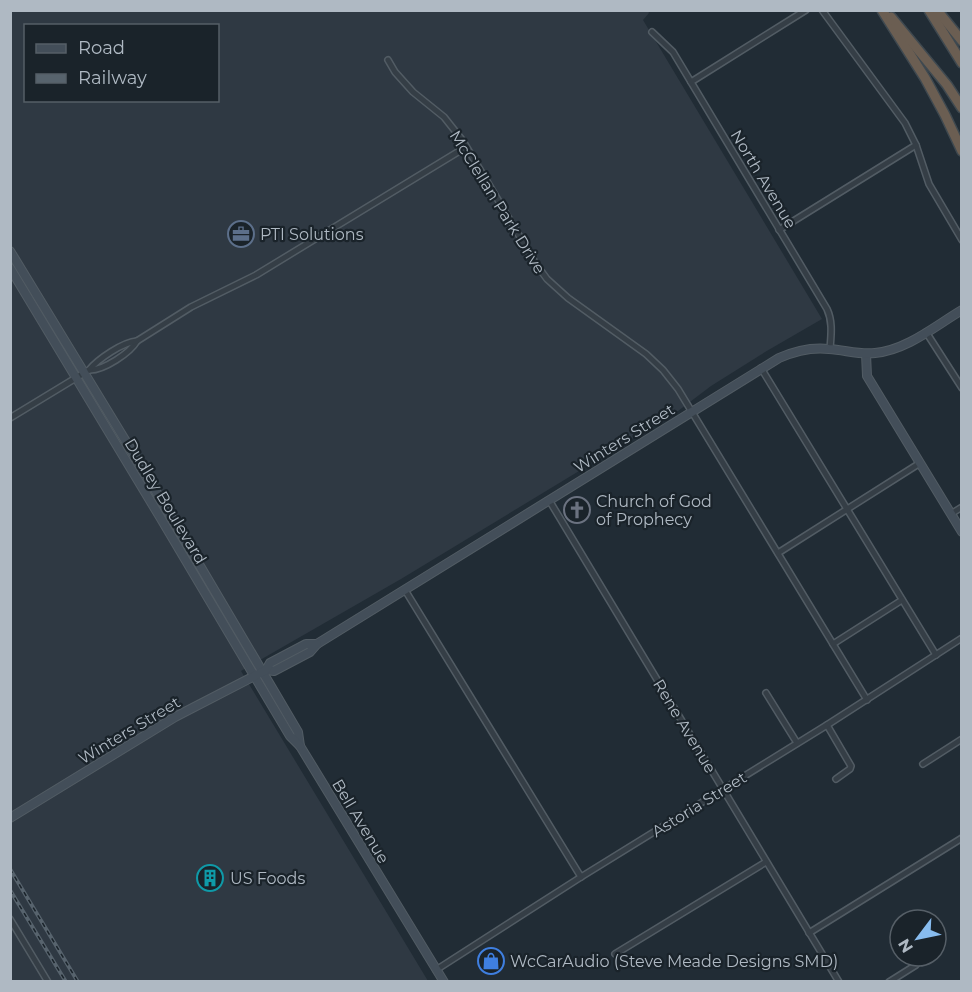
<svg xmlns="http://www.w3.org/2000/svg" width="972" height="992" viewBox="0 0 972 992" font-family="Montserrat,sans-serif">
<style>
.airport{fill:#2f3943;fill-rule:evenodd}
.lines{fill:none;stroke-linecap:round;stroke-linejoin:round}
.street-casing{stroke:#525c64;stroke-width:8}
.secondary-casing{stroke:#525c64;stroke-width:10}
.highway-casing{stroke:#3f4950;stroke-width:12}
.street{stroke:#353e46;stroke-width:5}
.secondary{stroke:#434e59;stroke-width:8}
.highway{stroke:#6b5e52;stroke-width:9}
.rail-casing{stroke:#57636d;stroke-width:4}
.rail{stroke:#1a232a;stroke-width:1.5;stroke-dasharray:4.5;stroke-linecap:butt}
.labels{text-anchor:middle;stroke-width:4.5;stroke-linejoin:round;paint-order:stroke}
.street-label{font-size:16px;fill:#afb9c3;stroke:#1a232a}
.poi-label{font-size:16px;fill:#afb9c3;stroke:#1a232a;text-anchor:start}
</style>
<rect width="100%" height="100%" fill="#212c35"/>
<!-- airport -->
<path class="airport" d="M10 11H648L649 13 643 20 822 319 765 352 711 386 678 411 401 579 241 671 428 981H11ZM26 26H218V100H26Z"/>
<g class="lines">
<defs>
<g id="street">
<path d="M822 10 905 123 916 145 929 184 962 240"/>
<path d="M652 32 673 52 827 309C833 322 831 335 830 349"/>
<path d="M388 60 395 72 413 92 444 117 463 141 536 264 547 279 568 298 646 354 663 370 678 389 867 700"/>
<path d="M691 82 806 10"/>
<path d="M779 230 916 145"/>
<path d="M926 332 962 388"/>
<path d="M761 368 936 655"/>
<path d="M90 370C104 370 130 353 137 341"/>
<path d="M10 418 89 370C98 359 123 342 137 341L191 307 256 275 466 147"/>
<path d="M549 500 839 982"/>
<path d="M951 514 962 507"/>
<path d="M778 553 920 463"/>
<path d="M405 590 581 877"/>
<path d="M833 644 902 600"/>
<path d="M766 693 797 743"/>
<path d="M827 725 851 766 850 769 836 779"/>
<path d="M923 764 962 739"/>
<path d="M10 919 48 982"/>
<path d="M809 933 962 838"/>
<path d="M615 954 766 862"/>
<path d="M436 970 581 877 827 725 962 638"/>
<path d="M889 982 916 965"/>
</g>
<g id="secondary">
<path d="M10 251 144 471 298 732 300 746 444 982"/>
<path d="M10 268 160 517 290 736 300 746"/>
<path d="M866 354 867 376 962 532"/>
<path d="M266 670 274 671 310 652 317 644 779 358C795 351 812 347 829 349 845 350 860 355 875 353 907 350 935 326 962 310"/>
<path d="M10 818 175 717 266 670 270 663 306 644H317"/>
</g>
<g id="highway">
<path d="M882 10 925 78 945 115 962 151"/>
<path d="M929 10 962 63"/>
<path d="M937 10 962 41"/>
<path d="M891 17 947 85 962 108"/>
</g>
</defs>
<!-- street casing -->
<use href="#street" class="street-casing"/>
<!-- secondary casing -->
<use href="#secondary" class="secondary-casing"/>
<!-- highway casing -->
<use href="#highway" class="highway-casing"/>
<!-- street -->
<use href="#street" class="street"/>
<!-- secondary -->
<use href="#secondary" class="secondary"/>
<!-- highway -->
<use href="#highway" class="highway"/>
<defs>
<g id="rail">
<path d="M10 869 78 982"/>
<path d="M10 890 66 982"/>
</g>
</defs>
<!-- rail casing -->
<use href="#rail" class="rail-casing"/>
<!-- rail -->
<use href="#rail" class="rail"/>
</g>
<!-- icons -->
<defs>
<symbol id="office-ring" viewBox="-11 -11 22 22"><circle r="9.5" fill="#1a232a" stroke="#5c6f8a" stroke-width="1.5"/><path d="M-6-3h4V-5.5h4V-3h4V5H-6ZM-1-4.5V-3h2v-1.5ZM-6 0V1H6V0Z" fill="#5c6f8a"/></symbol>
<symbol id="church-ring" viewBox="-11 -11 22 22"><circle r="9.5" fill="#1a232a" stroke="#6b7280" stroke-width="1.5"/><path d="M-1.2-6h2.4v3.5h3.3v2.4h-3.3V6h-2.4V-.1h-3.3v-2.4h3.3Z" fill="#6b7280"/></symbol>
<symbol id="building-ring" viewBox="-11 -11 22 22"><circle r="9.5" fill="#1a232a" stroke="#0f9aa8" stroke-width="1.5"/><path d="M-4-6H4V6H1V3H-1V6H-4ZM-2.5-4.3h1.7v1.8h-1.7ZM.8-4.3h1.7v1.8H.8ZM-2.5-1h1.7V.8h-1.7ZM.8-1h1.7V.8H.8Z" fill="#0f9aa8"/></symbol>
<symbol id="shop-ring" viewBox="-11 -11 22 22"><circle r="9.5" fill="#1a232a" stroke="#3f7fe0" stroke-width="1.5"/><path d="M-5-2.5h2.3a2.7 3.5 0 0 1 5.4 0H5L5.5 6h-11ZM-1.5-2.5h3a1.5 2.3 0 0 0-3 0Z" fill="#3f7fe0"/></symbol>
</defs>
<g fill-rule="evenodd">
<use href="#office-ring" x="226" y="219" width="30" height="30"/>
<use href="#church-ring" x="562" y="495" width="30" height="30"/>
<use href="#building-ring" x="195" y="863" width="30" height="30"/>
<use href="#shop-ring" x="476" y="946" width="30" height="30"/>
</g>
<g class="labels">
<!-- street labels -->
<g class="street-label">
<text transform="translate(764 179) rotate(59)" y="6">North Avenue</text>
<text transform="translate(498 202) rotate(58)" y="6">McClellan Park Drive</text>
<text transform="translate(624 438) rotate(-32)" y="6">Winters Street</text>
<text transform="translate(166 501) rotate(59)" y="6">Dudley Boulevard</text>
<text transform="translate(685 726) rotate(59)" y="6">Rene Avenue</text>
<text transform="translate(129 730) rotate(-31)" y="6">Winters Street</text>
<text transform="translate(699 804) rotate(-32)" y="6">Astoria Street</text>
<text transform="translate(361 821) rotate(59)" y="6">Bell Avenue</text>
</g>
<!-- poi labels -->
<g class="poi-label">
<text x="260" y="240">PTI Solutions</text>
<text x="596" y="507">Church of God<tspan x="596" dy="18">of Prophecy</tspan></text>
<text x="230" y="884">US Foods</text>
<text x="510" y="967">WcCarAudio (Steve Meade Designs SMD)</text>
</g>
</g>
<!-- border -->
<rect width="972" height="992" fill="none" stroke="#afb9c3" stroke-width="24"/>
<!-- legend -->
<rect x="24" y="24" width="195" height="78" fill="#1a232a" stroke="#565f67" stroke-width="1.5"/>
<rect x="36" y="44" width="30" height="9" fill="#434e59" stroke="#565f67" stroke-width="1.5"/>
<text x="78" y="54" font-size="18" fill="#afb9c3">Road</text>
<rect x="36" y="74" width="30" height="9" fill="#57636d" stroke="#565f67" stroke-width="1.5"/>
<text x="78" y="84" font-size="18" fill="#afb9c3">Railway</text>
<!-- north arrow -->
<g transform="translate(918 938) rotate(238)"><circle r="28" fill="#1a232a" stroke="#565f67" stroke-width="1.5"/>
<path d="M0-4.5L10 22L0 15L-10 22Z" fill="#88bcef"/>
<text y="-9" font-size="16" font-weight="bold" text-anchor="middle" fill="#afb9c3">N</text>
</g>
</svg>
